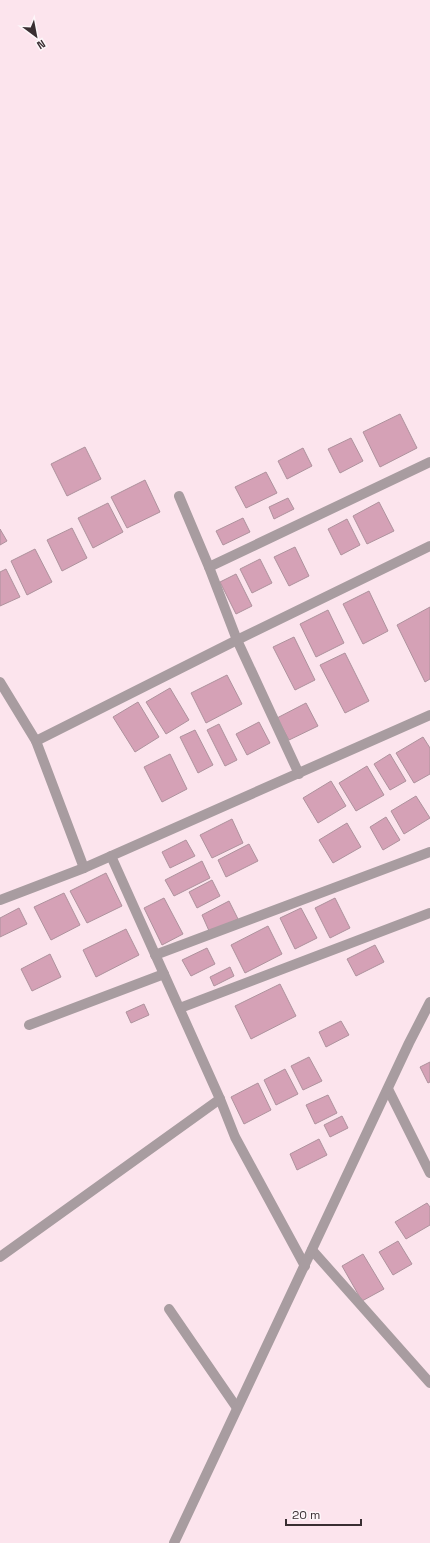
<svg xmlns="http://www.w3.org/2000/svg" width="430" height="1543" viewBox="0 0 430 1543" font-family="'Space Grotesk',sans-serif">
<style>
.building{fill:#d5a1b6;stroke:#ae929d}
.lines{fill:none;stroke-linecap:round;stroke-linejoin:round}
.street{stroke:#a89ca0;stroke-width:10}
</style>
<rect width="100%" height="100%" fill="#fce4ed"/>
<!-- building -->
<g class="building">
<path d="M400 414 417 448 380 467 363 432Z"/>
<path d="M351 438 363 461 340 473 328 449Z"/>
<path d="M85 447 101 479 67 496 51 464Z"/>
<path d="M303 448 312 466 287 479 278 461Z"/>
<path d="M266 472 277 493 246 508 235 487Z"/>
<path d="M145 480 160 512 127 528 111 497Z"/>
<path d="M288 498 294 509 274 519 269 507Z"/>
<path d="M379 502 394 531 367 544 353 516Z"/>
<path d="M108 503 123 532 93 548 78 518Z"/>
<path d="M243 518 250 532 223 545 216 531Z"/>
<path d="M347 519 360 545 341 555 328 529Z"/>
<path d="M72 528 87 558 62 571 47 540Z"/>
<path d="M0 529 7 541 0 545Z"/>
<path d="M295 547 309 576 289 586 274 557Z"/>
<path d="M35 549 52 582 27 595 11 561Z"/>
<path d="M260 559 272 583 252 593 240 569Z"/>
<path d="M6 569 20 597 0 606V572Z"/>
<path d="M236 574 252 606 236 614 220 582Z"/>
<path d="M369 591 388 631 363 644 343 604Z"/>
<path d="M430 607V679L425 682 397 625Z"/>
<path d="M328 610 344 643 316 657 300 624Z"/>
<path d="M294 637 315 680 295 690 273 647Z"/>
<path d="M345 653 369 701 345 713 320 665Z"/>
<path d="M227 675 242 704 206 723 191 693Z"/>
<path d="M170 688 189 720 166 734 146 702Z"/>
<path d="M138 702 159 737 135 752 113 717Z"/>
<path d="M306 703 318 726 289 740 277 718Z"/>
<path d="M259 722 270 743 247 755 236 734Z"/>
<path d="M219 724 237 760 225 766 207 730Z"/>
<path d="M195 730 213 765 198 773 180 737Z"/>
<path d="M423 737 430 748V774L414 783 396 753Z"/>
<path d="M170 754 187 789 162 802 144 767Z"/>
<path d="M390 754 406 781 390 790 374 764Z"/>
<path d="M367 766 384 795 356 811 339 783Z"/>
<path d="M331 781 346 806 318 823 303 798Z"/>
<path d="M416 796 430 818 404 834 391 811Z"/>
<path d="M386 817 400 840 383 850 370 827Z"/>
<path d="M232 819 243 843 212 858 200 835Z"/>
<path d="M347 823 361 847 333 863 319 840Z"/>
<path d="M186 840 195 856 170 868 162 852Z"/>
<path d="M249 844 258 861 226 877 218 860Z"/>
<path d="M202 861 210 878 174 896 165 880Z"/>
<path d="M106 873 122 906 87 923 70 891Z"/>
<path d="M212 880 220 896 197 908 189 892Z"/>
<path d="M64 893 80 925 51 940 34 907Z"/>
<path d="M164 898 183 934 162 945 144 908Z"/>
<path d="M335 898 350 928 330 938 315 908Z"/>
<path d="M229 901 238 919 210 933 202 915Z"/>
<path d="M19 908 27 924 0 937V918Z"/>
<path d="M301 908 317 938 295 949 280 918Z"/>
<path d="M268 926 282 954 245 973 231 945Z"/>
<path d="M126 929 139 955 96 977 83 950Z"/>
<path d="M375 945 384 962 356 976 347 959Z"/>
<path d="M207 948 215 964 191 976 182 960Z"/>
<path d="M50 954 61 977 32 991 21 969Z"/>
<path d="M230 967 234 976 214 986 210 977Z"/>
<path d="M280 984 296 1016 251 1039 235 1006Z"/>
<path d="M144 1004 149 1015 131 1023 126 1012Z"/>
<path d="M341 1021 349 1035 326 1047 319 1032Z"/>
<path d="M309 1057 322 1081 303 1090 291 1066Z"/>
<path d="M430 1062V1082L428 1083 420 1067Z"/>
<path d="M285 1069 298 1094 276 1105 264 1080Z"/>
<path d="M258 1083 271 1110 244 1124 231 1097Z"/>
<path d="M328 1095 337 1113 315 1124 306 1105Z"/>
<path d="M342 1116 348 1128 330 1137 324 1125Z"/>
<path d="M319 1139 327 1155 297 1170 290 1154Z"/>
<path d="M427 1203 430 1207V1225L406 1239 395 1222Z"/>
<path d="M398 1241 412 1264 393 1275 379 1252Z"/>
<path d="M363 1254 384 1289 362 1301 342 1266Z"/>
</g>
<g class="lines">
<!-- street -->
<g class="street">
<path d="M179 496 209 567 237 640 299 774"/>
<path d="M209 567 430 462"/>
<path d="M0 682 36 741 84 868"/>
<path d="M36 741 237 640 430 546"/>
<path d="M111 856 220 1099 235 1137 305 1266"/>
<path d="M0 900 84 868 430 715"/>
<path d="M155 955 430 852"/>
<path d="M180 1008 430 913"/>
<path d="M29 1025 164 974"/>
<path d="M388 1089 430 1173"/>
<path d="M312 1250 430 1383"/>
<path d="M0 1257 220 1099"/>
<path d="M169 1309 237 1408"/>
<path d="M174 1543 409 1043 430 1002"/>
</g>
</g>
<!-- north arrow -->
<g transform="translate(36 36) rotate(148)" stroke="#fdf6f9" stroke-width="3" paint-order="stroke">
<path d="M0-3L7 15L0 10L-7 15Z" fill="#392e32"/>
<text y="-6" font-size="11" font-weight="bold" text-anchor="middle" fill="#392e32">N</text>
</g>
<!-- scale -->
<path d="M286 1519v6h75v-6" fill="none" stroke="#392e32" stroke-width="2"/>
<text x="292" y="1519" font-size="12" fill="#392e32" stroke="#fdf6f9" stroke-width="3" paint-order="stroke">20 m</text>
</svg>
